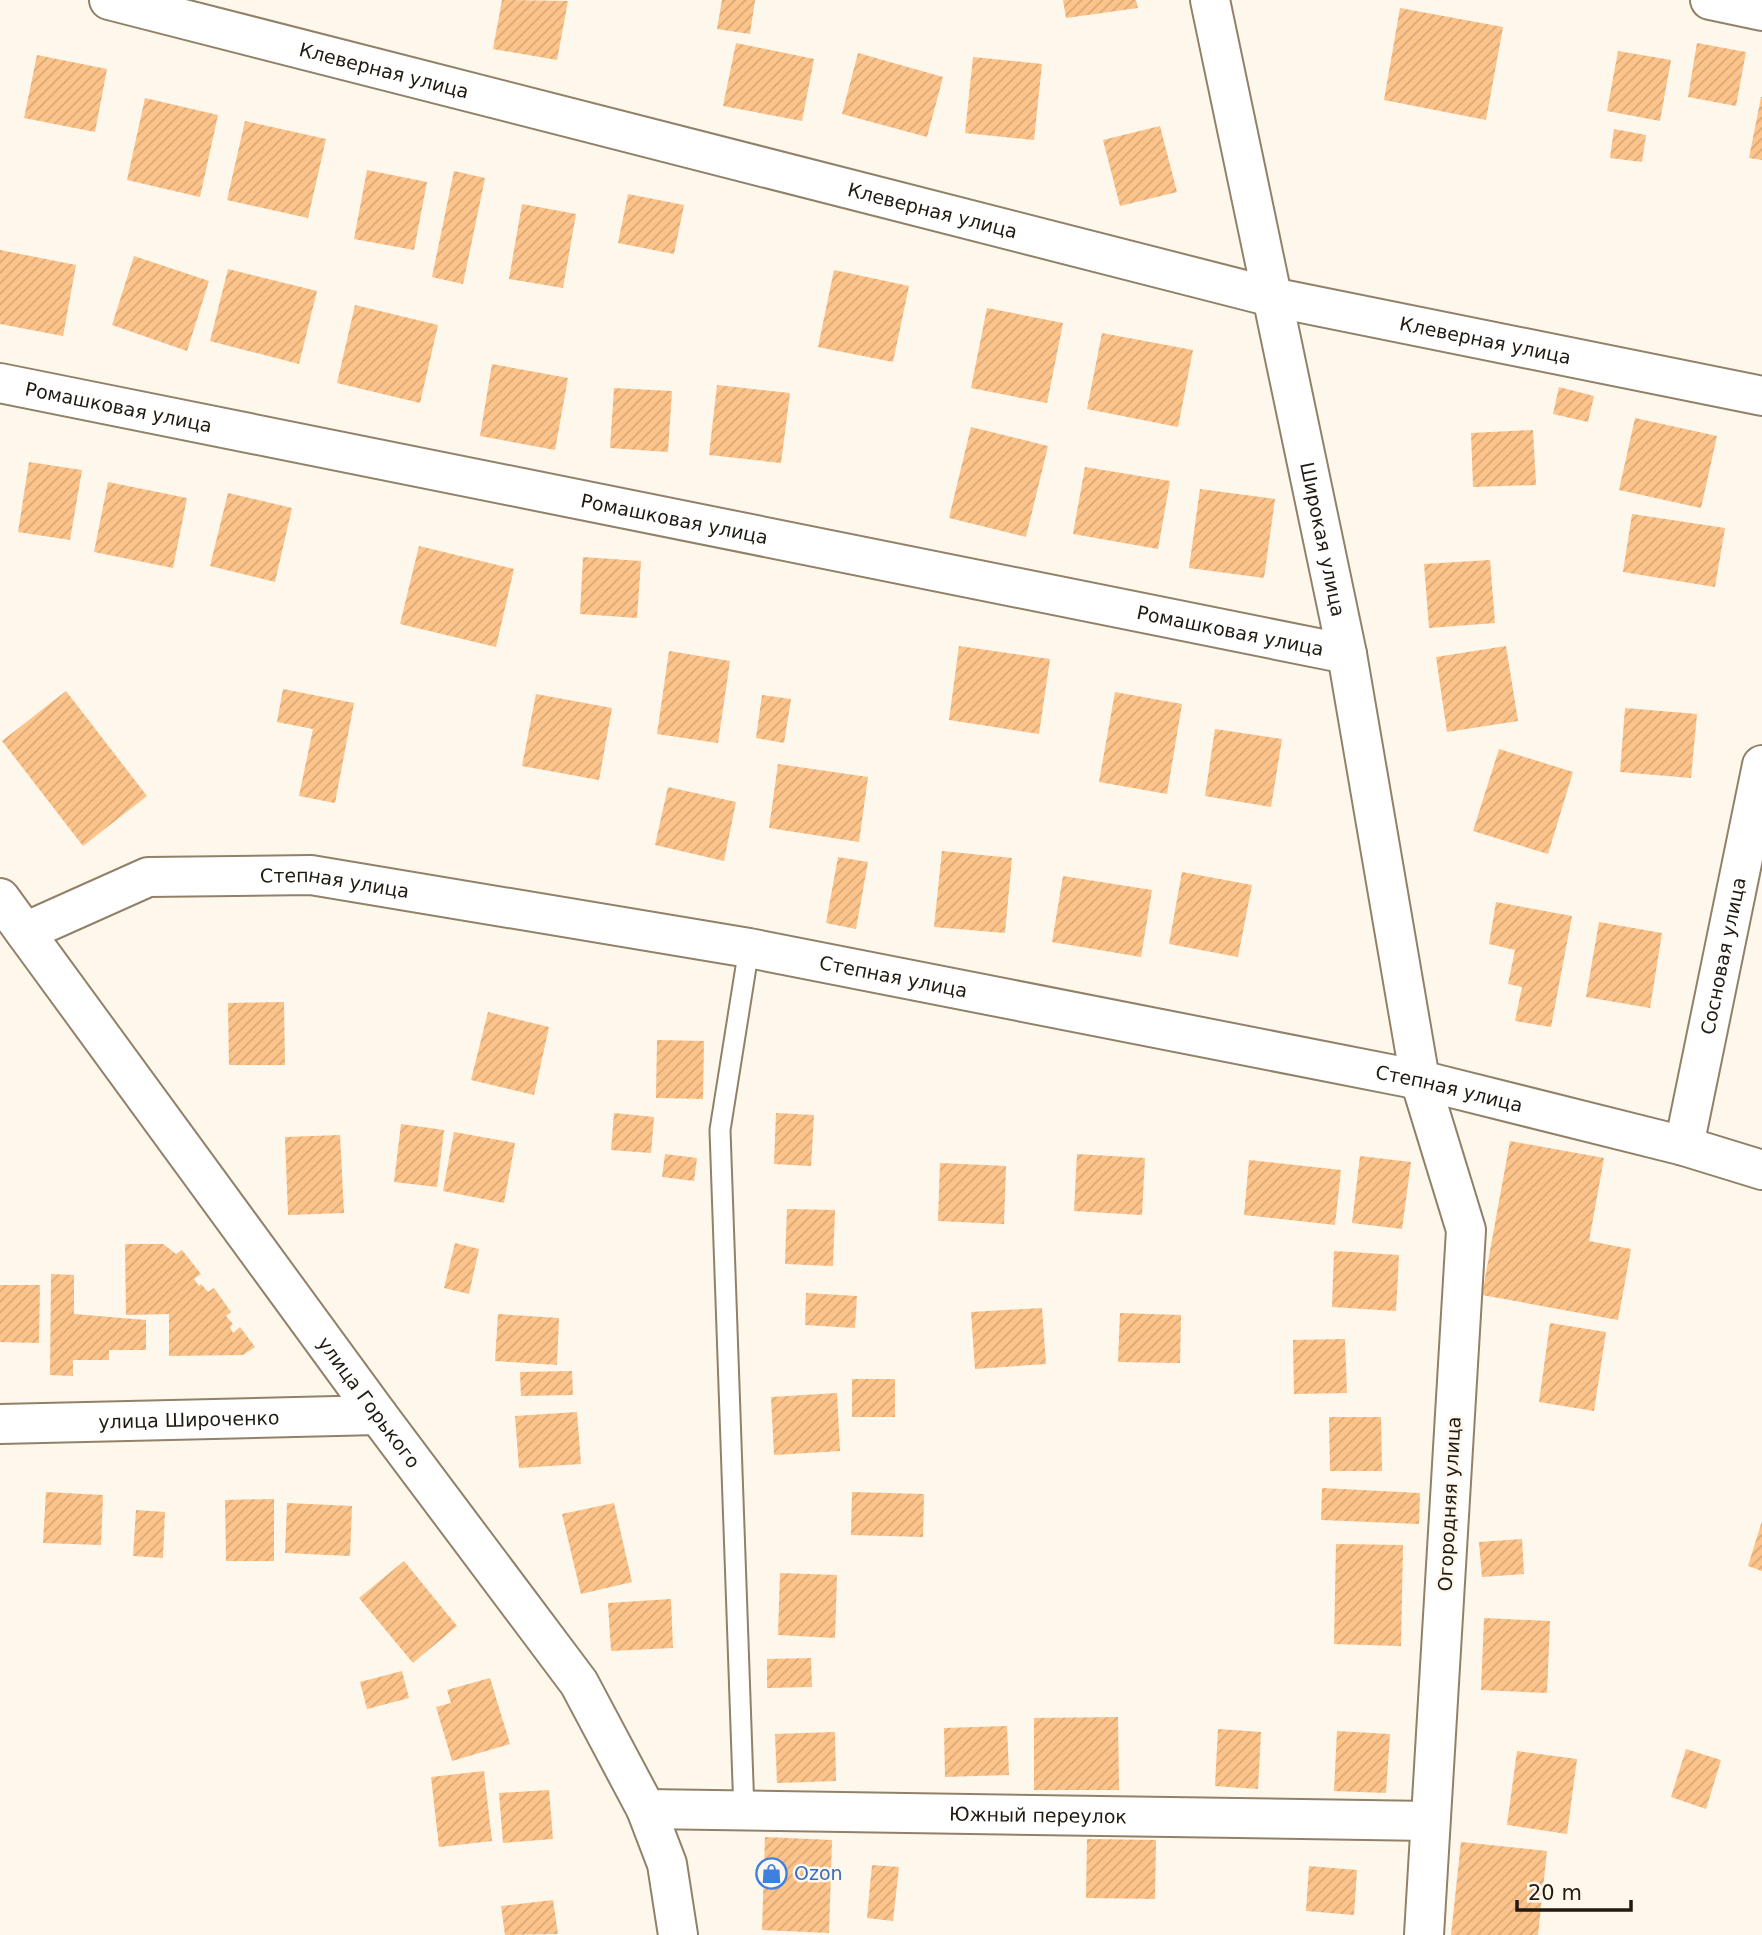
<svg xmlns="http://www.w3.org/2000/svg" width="1762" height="1935" viewBox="0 0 1762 1935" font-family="'DejaVu Sans',sans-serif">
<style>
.building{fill:url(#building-hatch)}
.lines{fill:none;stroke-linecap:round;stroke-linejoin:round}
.service-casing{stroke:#918169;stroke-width:23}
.minor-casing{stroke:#918169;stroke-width:42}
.tertiary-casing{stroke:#918169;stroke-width:42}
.secondary-casing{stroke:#918169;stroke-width:42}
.service{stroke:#fff;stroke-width:19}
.minor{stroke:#fff;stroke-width:38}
.tertiary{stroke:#fff;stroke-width:38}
.secondary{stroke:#fff;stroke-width:38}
.labels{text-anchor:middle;stroke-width:5;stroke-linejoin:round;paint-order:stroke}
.street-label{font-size:19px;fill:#201a11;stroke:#fef7ec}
.shop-label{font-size:19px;fill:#366cbe;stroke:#fef7ec;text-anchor:start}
</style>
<defs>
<pattern id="building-hatch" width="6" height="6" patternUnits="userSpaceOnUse" patternTransform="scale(1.75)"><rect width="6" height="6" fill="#fcc48b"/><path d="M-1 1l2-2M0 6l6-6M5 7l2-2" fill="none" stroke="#d8a877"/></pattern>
</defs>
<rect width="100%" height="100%" fill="#fef7ec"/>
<!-- building -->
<g class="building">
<path d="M502 0 568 1 557 60 493 49Z"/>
<path d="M722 0H755L750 34 717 29Z"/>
<path d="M1063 0H1136L1138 8 1066 18Z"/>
<path d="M1400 8 1503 27 1486 120 1384 100Z"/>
<path d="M736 43 814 59 802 121 723 106Z"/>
<path d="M1697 43 1746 52 1736 106 1688 97Z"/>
<path d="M1618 51 1671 60 1660 121 1607 111Z"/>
<path d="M858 53 943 77 927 137 842 114Z"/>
<path d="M37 55 107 69 95 132 24 118Z"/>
<path d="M973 57 1042 64 1034 140 965 133Z"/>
<path d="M1761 97H1762V160L1749 158Z"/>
<path d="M145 98 218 115 200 197 127 180Z"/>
<path d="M245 121 326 139 308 218 227 200Z"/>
<path d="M1160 126 1177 192 1120 206 1103 140Z"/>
<path d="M1614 129 1646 135 1642 162 1610 158Z"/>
<path d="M367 170 427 182 414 250 354 239Z"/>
<path d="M454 171 485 178 463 284 432 277Z"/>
<path d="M628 194 684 205 674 254 618 243Z"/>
<path d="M522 204 576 214 563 288 509 279Z"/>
<path d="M0 250 76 265 63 336 0 324Z"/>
<path d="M134 256 209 281 187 351 112 325Z"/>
<path d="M228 269 317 291 299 364 210 341Z"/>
<path d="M834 270 909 286 893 362 818 347Z"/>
<path d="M355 305 438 325 420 403 337 383Z"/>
<path d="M987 308 1063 323 1047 403 971 388Z"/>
<path d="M1102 333 1193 350 1178 427 1087 409Z"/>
<path d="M492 364 568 378 555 450 480 436Z"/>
<path d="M717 385 790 393 781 463 709 455Z"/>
<path d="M1559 387 1594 396 1588 422 1553 414Z"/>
<path d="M614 388 672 391 668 452 610 448Z"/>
<path d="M1635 418 1717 436 1701 508 1619 490Z"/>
<path d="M971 427 1048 446 1026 537 949 518Z"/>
<path d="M1533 430 1536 485 1473 487 1471 433Z"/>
<path d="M29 462 82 470 70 540 18 532Z"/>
<path d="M1085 467 1170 481 1158 549 1073 534Z"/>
<path d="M108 482 187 498 173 568 94 552Z"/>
<path d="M1200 489 1275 499 1264 578 1189 568Z"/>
<path d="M228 493 292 508 275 582 210 566Z"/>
<path d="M1632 514 1725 528 1715 587 1623 572Z"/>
<path d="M419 546 514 569 496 647 400 624Z"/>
<path d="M583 557 641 561 637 618 580 614Z"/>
<path d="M1490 560 1495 623 1429 628 1424 564Z"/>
<path d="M959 646 1050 659 1039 734 949 720Z"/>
<path d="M1506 646 1518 721 1447 732 1436 657Z"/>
<path d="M669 651 730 661 718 743 657 734Z"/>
<path d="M283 689 354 703 335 803 299 796 313 729 277 722Z"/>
<path d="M66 691 147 796 83 846 2 741Z"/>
<path d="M1115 692 1182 704 1167 794 1099 782Z"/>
<path d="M536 694 612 708 599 780 522 766Z"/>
<path d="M762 695 791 699 784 743 756 738Z"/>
<path d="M1625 708 1697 714 1691 778 1620 772Z"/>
<path d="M1215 729 1282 739 1271 807 1205 796Z"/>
<path d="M1499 749 1573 772 1548 854 1473 831Z"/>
<path d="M778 764 868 777 859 842 769 828Z"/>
<path d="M668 787 736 802 724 861 655 845Z"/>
<path d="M942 851 1012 858 1005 933 934 927Z"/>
<path d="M838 857 868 862 856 929 826 923Z"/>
<path d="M1182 872 1252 885 1238 957 1169 944Z"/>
<path d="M1063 876 1152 890 1141 957 1052 942Z"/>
<path d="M1496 902 1572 916 1551 1027 1515 1021 1522 987 1508 984 1515 950 1489 944Z"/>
<path d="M1599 922 1662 933 1650 1008 1586 997Z"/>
<path d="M284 1002 285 1065H229L228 1003Z"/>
<path d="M488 1012 549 1027 534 1095 471 1080Z"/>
<path d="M657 1040 704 1041 703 1099 656 1098Z"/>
<path d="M614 1113 654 1117 651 1153 611 1150Z"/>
<path d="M776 1113 814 1115 811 1166 774 1164Z"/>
<path d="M401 1124 444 1130 437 1187 394 1182Z"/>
<path d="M454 1132 515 1143 504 1203 443 1191Z"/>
<path d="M340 1135 344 1213 288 1215 285 1137Z"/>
<path d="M1510 1141 1604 1158 1589 1241 1631 1249 1618 1320 1482 1295Z"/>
<path d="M665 1154 697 1158 694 1181 662 1177Z"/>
<path d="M1077 1154 1145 1158 1142 1215 1074 1211Z"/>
<path d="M1360 1156 1411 1162 1402 1229 1352 1223Z"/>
<path d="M1249 1160 1341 1170 1335 1225 1244 1215Z"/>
<path d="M940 1163 1006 1166 1004 1224 938 1221Z"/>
<path d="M787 1209 835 1210 833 1266 785 1264Z"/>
<path d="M455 1243 479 1249 469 1294 444 1288Z"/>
<path d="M125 1244H163L176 1254 182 1250 201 1274 194 1279 199 1286 201 1284 208 1292 214 1288 231 1312 226 1316 233 1324 230 1327 233 1333 240 1327 255 1347 243 1355 169 1356V1314L126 1315Z"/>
<path d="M1334 1251 1399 1255 1396 1311 1332 1307Z"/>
<path d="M51 1274 74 1275V1314L146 1320V1350H109V1360H73V1376L50 1375Z"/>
<path d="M0 1285H40L39 1343 0 1342Z"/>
<path d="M806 1293 857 1296 855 1328 805 1325Z"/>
<path d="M1042 1308 1046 1364 975 1369 971 1312Z"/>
<path d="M1120 1313 1181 1315 1180 1363 1118 1362Z"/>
<path d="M498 1314 559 1318 557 1365 495 1361Z"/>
<path d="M1550 1323 1606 1332 1594 1411 1539 1402Z"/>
<path d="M1345 1339 1347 1393 1294 1394 1293 1340Z"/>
<path d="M572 1371 573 1395 521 1396 520 1372Z"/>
<rect x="852" y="1379" width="43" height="38"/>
<path d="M837 1393 840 1451 774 1455 771 1397Z"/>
<path d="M577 1412 581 1464 519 1468 515 1416Z"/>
<path d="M1329 1417H1381L1382 1471H1330Z"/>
<path d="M1322 1488 1420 1493 1419 1524 1321 1520Z"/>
<path d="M46 1492 103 1495 101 1545 43 1543Z"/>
<path d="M852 1492 924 1494 923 1537 851 1535Z"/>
<path d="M274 1499V1561H226L225 1500Z"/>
<path d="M287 1503 352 1506 350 1556 285 1553Z"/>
<path d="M614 1503 632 1582 581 1594 562 1514Z"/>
<path d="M136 1510 165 1512 163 1558 133 1556Z"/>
<path d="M1762 1521V1571L1748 1566Z"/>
<path d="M1522 1539 1524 1574 1482 1577 1479 1542Z"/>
<path d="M1336 1544 1403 1545 1401 1646 1334 1644Z"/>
<path d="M404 1561 457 1626 413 1663 359 1598Z"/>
<path d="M780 1573 837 1575 835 1638 778 1635Z"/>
<path d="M671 1599 673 1648 611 1651 608 1603Z"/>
<path d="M1484 1618 1550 1621 1547 1693 1481 1690Z"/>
<path d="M811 1658 812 1687 767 1688V1659Z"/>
<path d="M402 1671 409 1698 367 1709 360 1682Z"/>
<path d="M490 1678 510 1744 452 1761 436 1707 451 1703 447 1690Z"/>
<path d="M1118 1717 1119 1790H1034V1718Z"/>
<path d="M1007 1726 1009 1775 945 1777 944 1728Z"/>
<path d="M1218 1729 1261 1732 1258 1789 1215 1786Z"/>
<path d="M1337 1731 1390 1734 1386 1793 1334 1791Z"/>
<path d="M835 1732 836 1781 777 1783 775 1734Z"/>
<path d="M1686 1749 1721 1760 1706 1809 1671 1797Z"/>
<path d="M1517 1751 1577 1759 1567 1834 1507 1825Z"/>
<path d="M484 1771 492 1841 439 1847 431 1777Z"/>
<path d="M549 1790 553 1839 503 1843 499 1793Z"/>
<path d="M765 1837 832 1840 829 1933 762 1930Z"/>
<path d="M1087 1839 1156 1840 1155 1899 1086 1898Z"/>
<path d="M1461 1842 1547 1851 1538 1935H1451Z"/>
<path d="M872 1865 899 1867 893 1921 867 1918Z"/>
<path d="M1309 1866 1357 1870 1354 1915 1306 1911Z"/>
<path d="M553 1900 558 1934 505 1935 501 1906Z"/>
</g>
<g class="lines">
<defs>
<path id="service" d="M744 1812 720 1130 749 948"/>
<g id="minor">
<path id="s1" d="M109 0 1272 297 1762 396"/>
<path id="s2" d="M1210 0 1347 654 1420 1080 1466 1230 1424 1935"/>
<path d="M1710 0 1762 11"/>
<path id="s3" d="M0 383 1347 654"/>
<path id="s4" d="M1684 1146 1762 765"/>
<path id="s5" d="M0 1424 378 1415"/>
<path id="s6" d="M646 1809 1430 1821"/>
</g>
<g id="tertiary">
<path id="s7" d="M25 932 148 877 311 875 749 948 1420 1080 1684 1146 1762 1170"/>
</g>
<g id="secondary">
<path id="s8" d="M0 898 378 1415 579 1683 646 1809 667 1864 678 1935"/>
</g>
</defs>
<!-- service casing -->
<use href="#service" class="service-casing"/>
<!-- minor casing -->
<use href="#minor" class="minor-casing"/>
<!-- tertiary casing -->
<use href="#tertiary" class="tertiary-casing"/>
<!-- secondary casing -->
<use href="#secondary" class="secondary-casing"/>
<!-- service -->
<use href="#service" class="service"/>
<!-- minor -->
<use href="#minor" class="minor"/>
<!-- tertiary -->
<use href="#tertiary" class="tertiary"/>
<!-- secondary -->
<use href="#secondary" class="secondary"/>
</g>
<!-- icons -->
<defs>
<symbol id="shop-ring" viewBox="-11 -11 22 22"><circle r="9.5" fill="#fef7ec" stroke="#3f7fe0" stroke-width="1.5"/><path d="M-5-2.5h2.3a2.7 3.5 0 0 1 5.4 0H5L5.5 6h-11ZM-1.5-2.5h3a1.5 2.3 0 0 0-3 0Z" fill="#3f7fe0"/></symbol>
</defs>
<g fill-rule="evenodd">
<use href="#shop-ring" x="754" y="1856" width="35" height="35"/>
</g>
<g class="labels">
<!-- street labels -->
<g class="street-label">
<text dy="7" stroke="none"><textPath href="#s1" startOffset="284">Клеверная улица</textPath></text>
<text dy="7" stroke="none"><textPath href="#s1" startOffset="850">Клеверная улица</textPath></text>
<text dy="7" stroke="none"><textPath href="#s1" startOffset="1418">Клеверная улица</textPath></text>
<text dy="7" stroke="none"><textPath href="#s3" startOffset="121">Ромашковая улица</textPath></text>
<text dy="7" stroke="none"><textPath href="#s3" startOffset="688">Ромашковая улица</textPath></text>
<text dy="7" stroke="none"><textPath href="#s2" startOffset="551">Широкая улица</textPath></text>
<text dy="7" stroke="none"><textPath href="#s3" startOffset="1255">Ромашковая улица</textPath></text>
<text dy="7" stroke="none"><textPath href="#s7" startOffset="322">Степная улица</textPath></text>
<text dy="7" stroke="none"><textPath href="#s4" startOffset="194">Сосновая улица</textPath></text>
<text dy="7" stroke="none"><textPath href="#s7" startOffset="889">Степная улица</textPath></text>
<text dy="7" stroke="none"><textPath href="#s7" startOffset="1456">Степная улица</textPath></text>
<text dy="7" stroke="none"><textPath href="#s8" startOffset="625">улица Горького</textPath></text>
<text dy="7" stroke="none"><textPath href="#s5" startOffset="189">улица Широченко</textPath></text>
<text transform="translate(1449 1504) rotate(-87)" y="7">Огородняя улица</text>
<text dy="7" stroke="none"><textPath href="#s6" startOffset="392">Южный переулок</textPath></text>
</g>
<!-- shop labels -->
<g class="shop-label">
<text x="794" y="1880">Ozon</text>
</g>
</g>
<!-- scale -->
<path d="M1517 1900v10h114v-10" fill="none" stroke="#201a11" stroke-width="3.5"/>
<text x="1528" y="1900" font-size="21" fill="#201a11" stroke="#fef7ec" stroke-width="5" paint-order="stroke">20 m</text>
</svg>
